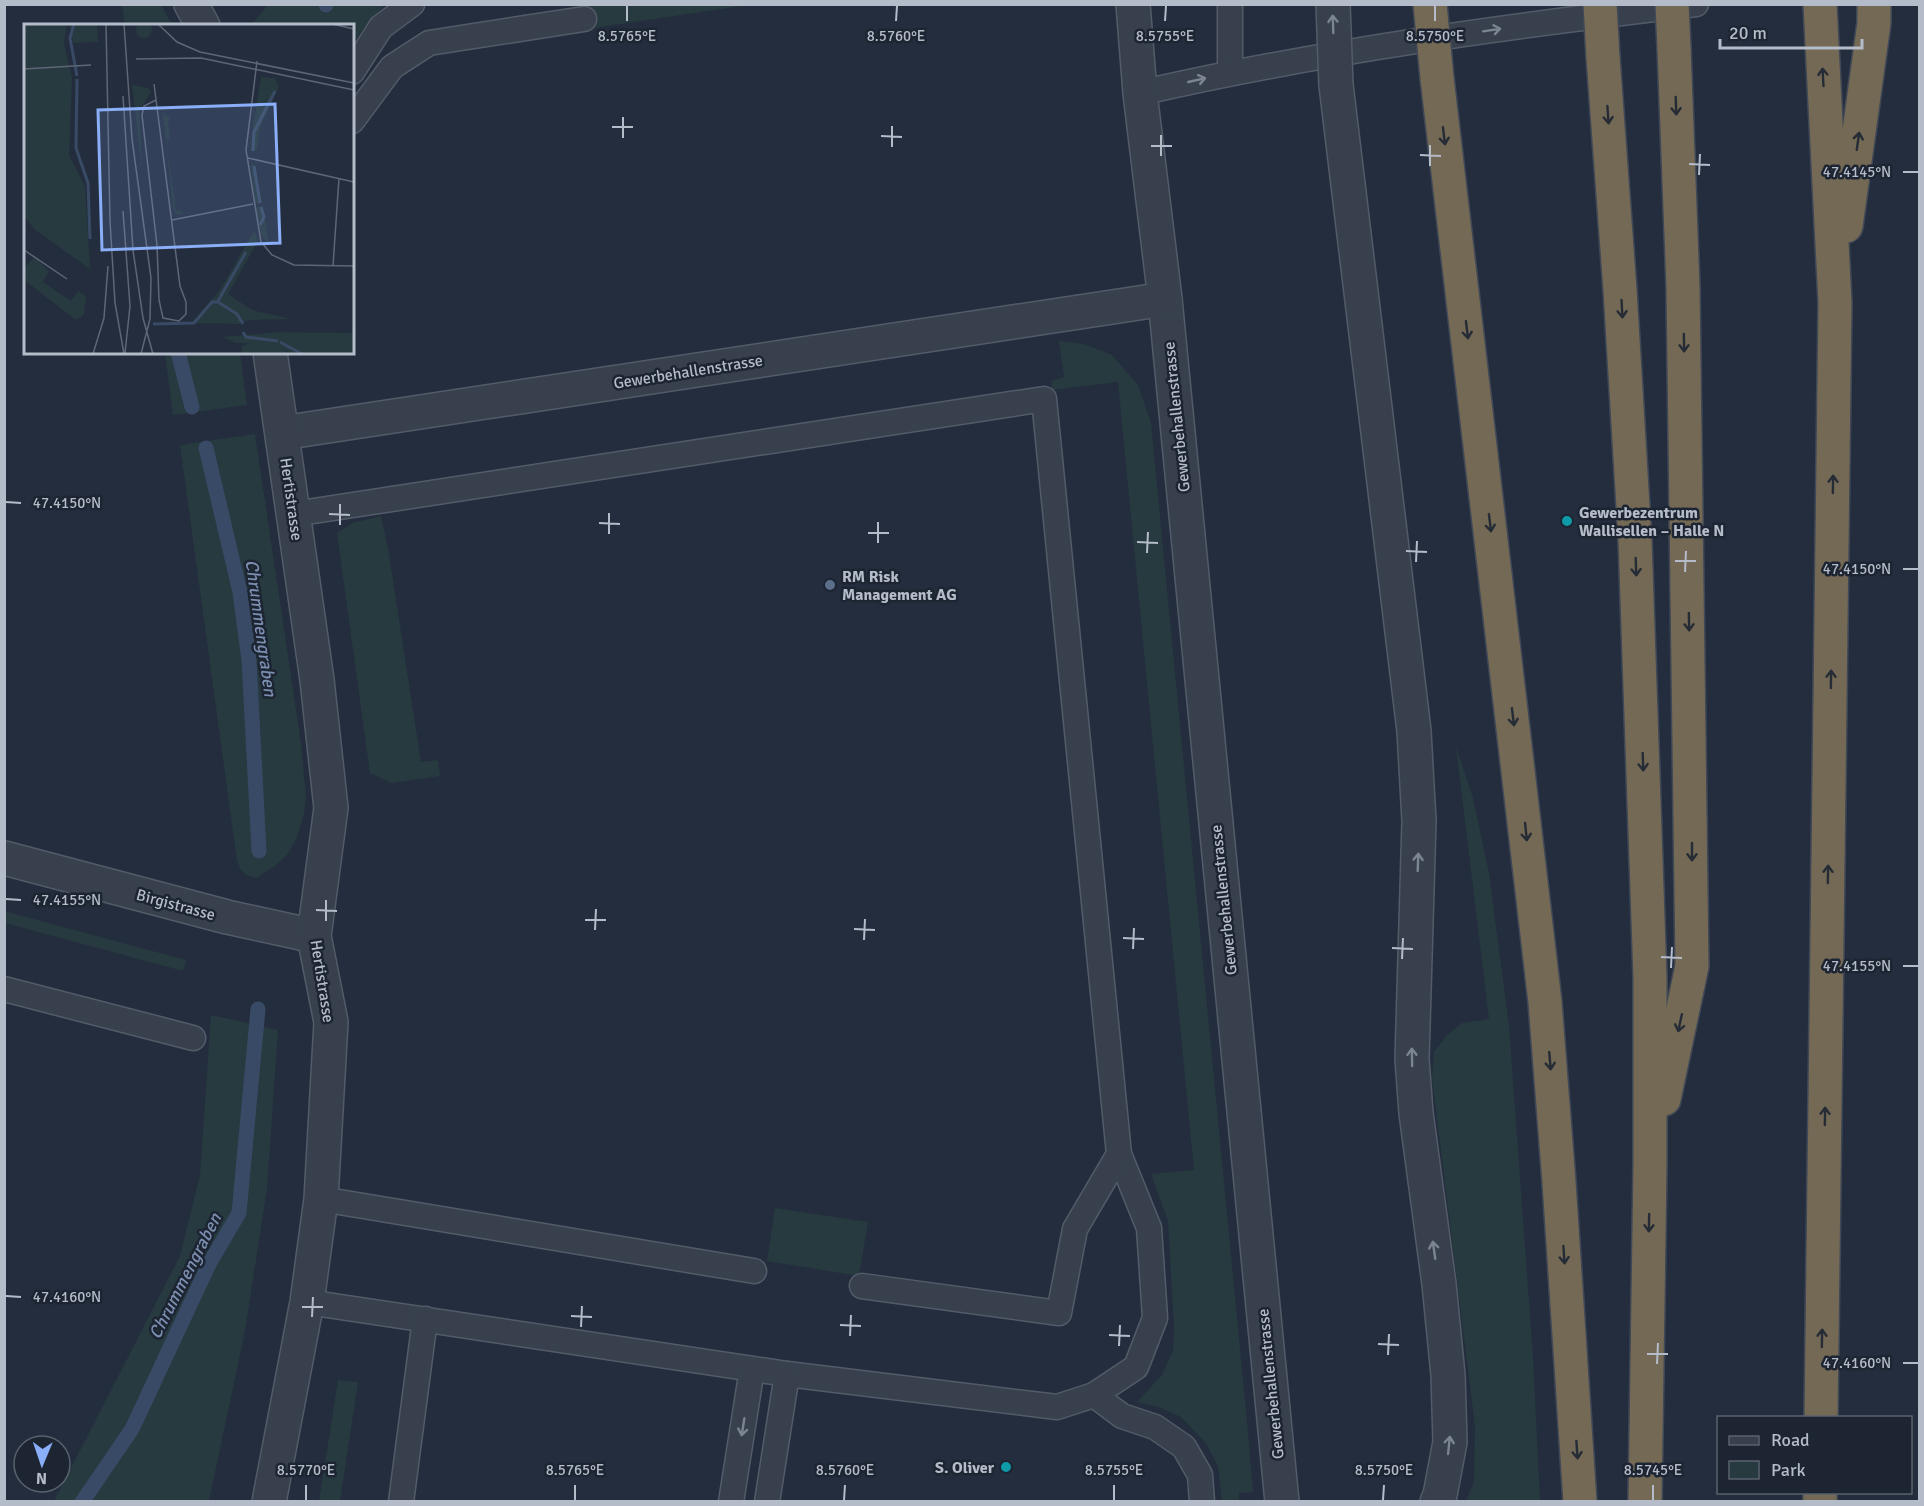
<svg xmlns="http://www.w3.org/2000/svg" width="1924" height="1506" viewBox="0 0 1924 1506" font-family="Signika,sans-serif">
<style>
.green{fill:#263a3f}
.lines{fill:none;stroke-linecap:round;stroke-linejoin:round}
.stream{stroke:#394a66;stroke-width:15}
.service-casing{stroke:#535b69;stroke-width:27}
.minor-casing{stroke:#535b69;stroke-width:36}
.motorway-casing{stroke:#404856;stroke-width:36}
.service{stroke:#38404e;stroke-width:24}
.minor{stroke:#38404e;stroke-width:33}
.motorway{stroke:#746955;stroke-width:33}
.minor-bridge-casing{stroke:#535b69;stroke-width:36;stroke-linecap:butt}
.motorway-bridge-casing{stroke:#404856;stroke-width:36;stroke-linecap:butt}
.minor-bridge{stroke:#38404e;stroke-width:33}
.motorway-bridge{stroke:#746955;stroke-width:33}
.oneway{stroke:#7c8492}
.oneway2{stroke:#262c36}
.ticks{fill:none;stroke:#b4bbc9;stroke-width:2}
.culture-dot{fill:#0f9aa8;stroke:#1d2533;stroke-width:2}
.service-dot{fill:#5c6f8a;stroke:#1d2533;stroke-width:2}
.labels{text-anchor:middle;stroke-width:5;stroke-linejoin:round;paint-order:stroke}
.street-label{font-size:16px;fill:#b4bbc9;stroke:#1d2533}
.poi-label{font-size:16px;font-weight:bold;fill:#b4bbc9;stroke:#1d2533;text-anchor:start}
.water-label{font-size:18px;font-style:italic;fill:#7c8fb0;stroke:#1d2533}
.inset-river{fill:none;stroke:#394a66;stroke-width:3}
.inset-road{fill:none;stroke:#5e6676;stroke-width:1.5}
.view{fill:#8aaef7;fill-opacity:0.15;stroke:#8aaef7;stroke-width:3}
.inset-edge{fill:none;stroke:#b4bbc9;stroke-width:3}
.ticks-label{font-size:15px;text-anchor:middle;fill:#b4bbc9;stroke:#1d2533;stroke-width:5;stroke-linejoin:round;paint-order:stroke}
</style>
<rect width="100%" height="100%" fill="#242d3e"/>
<!-- green -->
<g class="green">
<path d="M582 4 749 5 586 29Z"/>
<path d="M122 5H161L172 25H125Z"/>
<path d="M268 5V4L385 5 366 25 353 43 352 26 251 25Z"/>
<path d="M1059 341 1084 344 1112 355 1138 385 1151 423 1248 1432 1253 1492 1239 1493V1501H1222L1218 1466 1206 1443 1181 1417 1161 1408 1137 1402 1162 1375 1173 1351 1174 1326 1168 1221 1151 1174 1194 1170 1118 382 1052 390 1051 381 1064 377Z"/>
<path d="M165 353H240L247 405 173 415Z"/>
<path d="M255 434 301 743 306 797 304 814 297 837 287 855 274 867 256 878C244 875 241 872 237 861L180 445Z"/>
<path d="M381 516 388 548 421 762 438 760 440 776 391 783 370 773 337 533 352 523Z"/>
<path d="M1456 747 1473 798 1489 873 1509 1026 1533 1357 1540 1501H1466L1474 1482 1475 1427 1432 1078 1434 1052 1447 1035 1462 1023 1489 1019Z"/>
<path d="M4 911 186 960 183 971 5 923Z"/>
<path d="M211 1015 278 1030 267 1189 245 1331 209 1501H54L180 1256 200 1175Z"/>
<path d="M775 1208 868 1222 859 1276 767 1261Z"/>
<path d="M338 1380 358 1382 340 1501H319Z"/>
</g>
<g class="lines">
<!-- stream -->
<g class="stream">
<path d="M326 5V4"/>
<path d="M178 352 192 407"/>
<path d="M206 448 240 592 249 660 259 851"/>
<path d="M82 1502 132 1429 209 1264 239 1213 258 1009"/>
</g>
<defs>
<g id="service">
<path d="M352 72 381 27 412 4"/>
<path d="M1230 72V4"/>
<path d="M1140 93C1323 51 1509 26 1696 4"/>
<path d="M352 121 392 67 429 43 584 19"/>
<path d="M294 514 1044 399 1119 1154 1149 1228 1155 1318 1136 1367 1094 1395 1057 1407 787 1374 307 1302"/>
<path d="M4 989 193 1038"/>
<path d="M321 1199 754 1271"/>
<path d="M862 1286 1059 1313 1075 1229 1119 1154"/>
<path d="M1094 1395 1122 1416 1155 1427 1184 1447 1200 1475 1202 1502"/>
<path d="M401 1502 425 1319"/>
<path d="M731 1502 752 1369"/>
<path d="M767 1502 787 1374"/>
</g>
<g id="minor">
<path d="M191 4 203 26"/>
<path d="M1133 4 1140 93 1165 299 1282 1502"/>
<path d="M1336 85 1414 731 1419 821 1412 1059 1416 1113 1439 1284 1448 1375 1450 1442 1440 1495 1437 1502"/>
<path d="M282 433 1165 299"/>
<path d="M4 858 227 917 314 936"/>
<path d="M269 1502 307 1302 321 1199 331 1022 314 936 331 808 317 680 270 352"/>
</g>
<g id="motorway">
<path d="M1820 4 1835 303 1821 1418"/>
<path d="M1603 57 1620 290 1635 540 1650 977V1165L1645 1502"/>
<path d="M1437 78 1545 1002 1559 1182 1580 1502"/>
<path d="M1846 226 1874 23V4"/>
<path d="M1664 1099 1692 966 1683 287 1674 48"/>
<path d="M1820 1502V1492"/>
</g>
</defs>
<!-- service casing -->
<use href="#service" class="service-casing"/>
<!-- minor casing -->
<use href="#minor" class="minor-casing"/>
<!-- motorway casing -->
<use href="#motorway" class="motorway-casing"/>
<!-- service -->
<use href="#service" class="service"/>
<!-- minor -->
<use href="#minor" class="minor"/>
<!-- motorway -->
<use href="#motorway" class="motorway"/>
<defs>
<path id="minor-bridge" d="M1333 4 1336 85"/>
<g id="motorway-bridge">
<path d="M1430 4 1437 78"/>
<path d="M1600 4 1603 57"/>
<path d="M1672 4 1674 48"/>
</g>
</defs>
<!-- minor-bridge casing -->
<use href="#minor-bridge" class="minor-bridge-casing"/>
<!-- motorway-bridge casing -->
<use href="#motorway-bridge" class="motorway-bridge-casing"/>
<!-- minor-bridge -->
<use href="#minor-bridge" class="minor-bridge"/>
<!-- motorway-bridge -->
<use href="#motorway-bridge" class="motorway-bridge"/>
</g>
<!-- one-way arrows -->
<defs><path id="oneway-shaft" d="M-6 0H5M1.5-3L5.5 0L1.5 3" fill="none" stroke-width="1.6" stroke-linecap="round" stroke-linejoin="round" transform="scale(1.5)"/></defs>
<g class="oneway">
<use href="#oneway-shaft" transform="translate(1333 24) rotate(-92)"/>
<use href="#oneway-shaft" transform="translate(1492 30) rotate(-9)"/>
<use href="#oneway-shaft" transform="translate(1197 80) rotate(-13)"/>
<use href="#oneway-shaft" transform="translate(1418 862) rotate(-88)"/>
<use href="#oneway-shaft" transform="translate(1412 1057) rotate(-91)"/>
<use href="#oneway-shaft" transform="translate(1434 1250) rotate(-98)"/>
<use href="#oneway-shaft" transform="translate(743 1427) rotate(99)"/>
<use href="#oneway-shaft" transform="translate(1449 1445) rotate(-84)"/>
</g>
<g class="oneway2">
<use href="#oneway-shaft" transform="translate(1823 77) rotate(-93)"/>
<use href="#oneway-shaft" transform="translate(1676 106) rotate(88)"/>
<use href="#oneway-shaft" transform="translate(1608 115) rotate(86)"/>
<use href="#oneway-shaft" transform="translate(1444 136) rotate(83)"/>
<use href="#oneway-shaft" transform="translate(1858 141) rotate(-82)"/>
<use href="#oneway-shaft" transform="translate(1622 309) rotate(87)"/>
<use href="#oneway-shaft" transform="translate(1467 330) rotate(83)"/>
<use href="#oneway-shaft" transform="translate(1684 343) rotate(89)"/>
<use href="#oneway-shaft" transform="translate(1833 484) rotate(-89)"/>
<use href="#oneway-shaft" transform="translate(1490 523) rotate(83)"/>
<use href="#oneway-shaft" transform="translate(1636 567) rotate(88)"/>
<use href="#oneway-shaft" transform="translate(1689 622) rotate(89)"/>
<use href="#oneway-shaft" transform="translate(1831 679) rotate(-89)"/>
<use href="#oneway-shaft" transform="translate(1513 717) rotate(83)"/>
<use href="#oneway-shaft" transform="translate(1643 762) rotate(88)"/>
<use href="#oneway-shaft" transform="translate(1526 832) rotate(84)"/>
<use href="#oneway-shaft" transform="translate(1692 852) rotate(90)"/>
<use href="#oneway-shaft" transform="translate(1828 874) rotate(-89)"/>
<use href="#oneway-shaft" transform="translate(1680 1023) rotate(102)"/>
<use href="#oneway-shaft" transform="translate(1550 1061) rotate(85)"/>
<use href="#oneway-shaft" transform="translate(1825 1116) rotate(-89)"/>
<use href="#oneway-shaft" transform="translate(1649 1223) rotate(91)"/>
<use href="#oneway-shaft" transform="translate(1564 1255) rotate(86)"/>
<use href="#oneway-shaft" transform="translate(1822 1338) rotate(-89)"/>
<use href="#oneway-shaft" transform="translate(1577 1450) rotate(86)"/>
</g>
<!-- ticks -->
<path class="ticks" d="M627 21V6M896 21 897 6M1165 21 1166 6M1435 21V6M612 127H633M881 136 902 137M623 138V117M1151 146H1172M892 147V126M1420 155 1441 156M1161 156V135M1689 164 1710 165M1430 166V145M1903 172H1918M1699 175 1700 154M6 502 21 503M329 514 350 515M599 523 620 524M340 525V504M868 533H889M609 534V513M1137 542 1158 543M878 543V522M1406 551 1427 552M1147 553 1148 532M1675 561H1696M1416 562 1417 541M1903 569H1918M1685 572 1686 551M6 899 21 900M316 910 337 911M585 920H606M326 921V900M854 929 875 930M595 930 596 909M1123 938 1144 939M864 940 865 919M1392 948 1413 949M1133 949 1134 928M1661 957 1682 958M1402 959 1403 938M1903 966H1918M1671 968 1672 947M6 1296 21 1297M302 1307H323M571 1316 592 1317M312 1317 313 1297M840 1325 861 1326M581 1327 582 1306M1109 1335 1130 1336M850 1336 851 1315M1378 1344 1399 1345M1119 1346 1120 1325M1647 1354H1668M1388 1355 1389 1334M1903 1363H1918M1657 1364 1658 1343M306 1500V1485M575 1500V1485M844 1500 845 1485M1114 1500V1485M1383 1500 1384 1485M1653 1500V1485"/>
<!-- markers -->
<g class="culture-dot">
<circle cx="1567" cy="521" r="6"/>
<circle cx="1006" cy="1467" r="6"/>
</g>
<circle class="service-dot" cx="830" cy="585" r="6"/>
<g class="labels">
<!-- street labels -->
<g class="street-label">
<text transform="translate(688 371) rotate(-9)" y="6">Gewerbehallenstrasse</text>
<text transform="translate(1176 417) rotate(-96)" y="6">Gewerbehallenstrasse</text>
<text transform="translate(292 499) rotate(82)" y="6">Hertistrasse</text>
<text transform="translate(1223 900) rotate(-96)" y="6">Gewerbehallenstrasse</text>
<text transform="translate(176 904) rotate(15)" y="6">Birgistrasse</text>
<text transform="translate(323 981) rotate(81)" y="6">Hertistrasse</text>
<text transform="translate(1270 1384) rotate(-96)" y="6">Gewerbehallenstrasse</text>
</g>
<!-- poi labels -->
<g class="poi-label">
<text x="1579" y="518">Gewerbezentrum<tspan x="1579" dy="18">Wallisellen – Halle N</tspan></text>
<text x="842" y="582">RM Risk<tspan x="842" dy="18">Management AG</tspan></text>
<text x="994" y="1473" text-anchor="end">S. Oliver</text>
</g>
<!-- water labels -->
<g class="water-label">
<text transform="translate(261 628) rotate(82)" y="6">Chrummengraben</text>
<text transform="translate(185 1276) rotate(-63)" y="6">Chrummengraben</text>
</g>
</g>
<!-- overview -->
<g transform="translate(24 24)">
<rect width="330" height="330" fill="#242d3e"/>
<path d="M112 6a8 8 0 1 1 16 0a8 8 0 1 1-16 0ZM0 0H43L40 19 48 54 45 131 61 162 66 245 10 205 0 192ZM45 0H73L74 18 49 19ZM237 53 251 54 255 63 236 104 233 126 227 125 228 110ZM108 61 124 64 127 68 115 87 119 155ZM138 81 140 90 147 94 144 98 146 115 142 116 152 187H158L157 191 152 190 149 184ZM230 139 238 179 231 180 227 141ZM239 182 245 222 237 210 232 183ZM230 207 234 217 204 270 228 286 268 295 225 296 215 300 167 299 196 266ZM11 233 25 248 19 258 47 277 54 267 62 272 60 291 52 296 0 256V244ZM254 308 330 309V330H268L256 323 266 330H217L218 322 226 319H212L198 313Z" fill="#263a3f"/>
<path class="inset-river" d="M50 0 46 14 53 52M53 55 52 124 64 159 66 215M229 127 230 108 251 67M230 142 236 179M236 201 240 193 237 183M194 277 222 228M194 278 213 290 219 300M129 300 170 299 188 278H194M219 308 222 313 254 317M256 318 278 330"/>
<path class="inset-road" d="M82 0 86 197 91 279 100 330M100 0 108 115 127 254 126 295 117 330M134 0 153 18 176 28 330 59M308 0 330 5M112 35 177 34 330 66M233 37 222 126 237 218 248 231 270 241 330 242M0 45 67 41M130 60 156 262 162 278V290L155 297 139 294 135 276 133 221 118 91 120 82 132 76M99 72 109 226 119 294 129 330M224 134 330 158M99 187 106 282 101 329M148 196 229 180M0 226 43 255M309 242 315 154M69 330 80 294 84 242"/>
<path class="view" d="M251 80 256 219 78 226 74 86Z"/>
<rect width="330" height="330" class="inset-edge"/>
</g>
<g class="ticks-label">
<text x="627" y="41">8.5765°E</text>
<text x="896" y="41">8.5760°E</text>
<text x="1165" y="41">8.5755°E</text>
<text x="1435" y="41">8.5750°E</text>
<text x="1857" y="177">47.4145°N</text>
<text x="67" y="508">47.4150°N</text>
<text x="1857" y="574">47.4150°N</text>
<text x="67" y="905">47.4155°N</text>
<text x="1857" y="971">47.4155°N</text>
<text x="67" y="1302">47.4160°N</text>
<text x="1857" y="1368">47.4160°N</text>
<text x="306" y="1475">8.5770°E</text>
<text x="575" y="1475">8.5765°E</text>
<text x="845" y="1475">8.5760°E</text>
<text x="1114" y="1475">8.5755°E</text>
<text x="1384" y="1475">8.5750°E</text>
<text x="1653" y="1475">8.5745°E</text>
</g>
<!-- border -->
<rect width="1924" height="1506" fill="none" stroke="#b4bbc9" stroke-width="12"/>
<!-- legend -->
<rect x="1717" y="1416" width="195" height="78" fill="#1d2533" stroke="#59616f" stroke-width="1.5"/>
<rect x="1729" y="1436" width="30" height="9" fill="#38404e" stroke="#59616f" stroke-width="1.5"/>
<text x="1771" y="1446" font-size="18" fill="#b4bbc9">Road</text>
<rect x="1729" y="1461" width="30" height="18" fill="#263a3f" stroke="#59616f" stroke-width="1.5"/>
<text x="1771" y="1476" font-size="18" fill="#b4bbc9">Park</text>
<!-- north arrow -->
<g transform="translate(42 1464) rotate(182)"><circle r="28" fill="#1d2533" stroke="#59616f" stroke-width="1.5"/>
<path d="M0-4.5L10 22L0 15L-10 22Z" fill="#8aaef7"/>
<text y="-9" font-size="16" font-weight="bold" text-anchor="middle" fill="#b4bbc9">N</text>
</g>
<!-- scale -->
<path d="M1720 39v9h142v-9" fill="none" stroke="#b4bbc9" stroke-width="3"/>
<text x="1729" y="39" font-size="18" fill="#b4bbc9" stroke="#1d2533" stroke-width="4.5" paint-order="stroke">20 m</text>
</svg>
